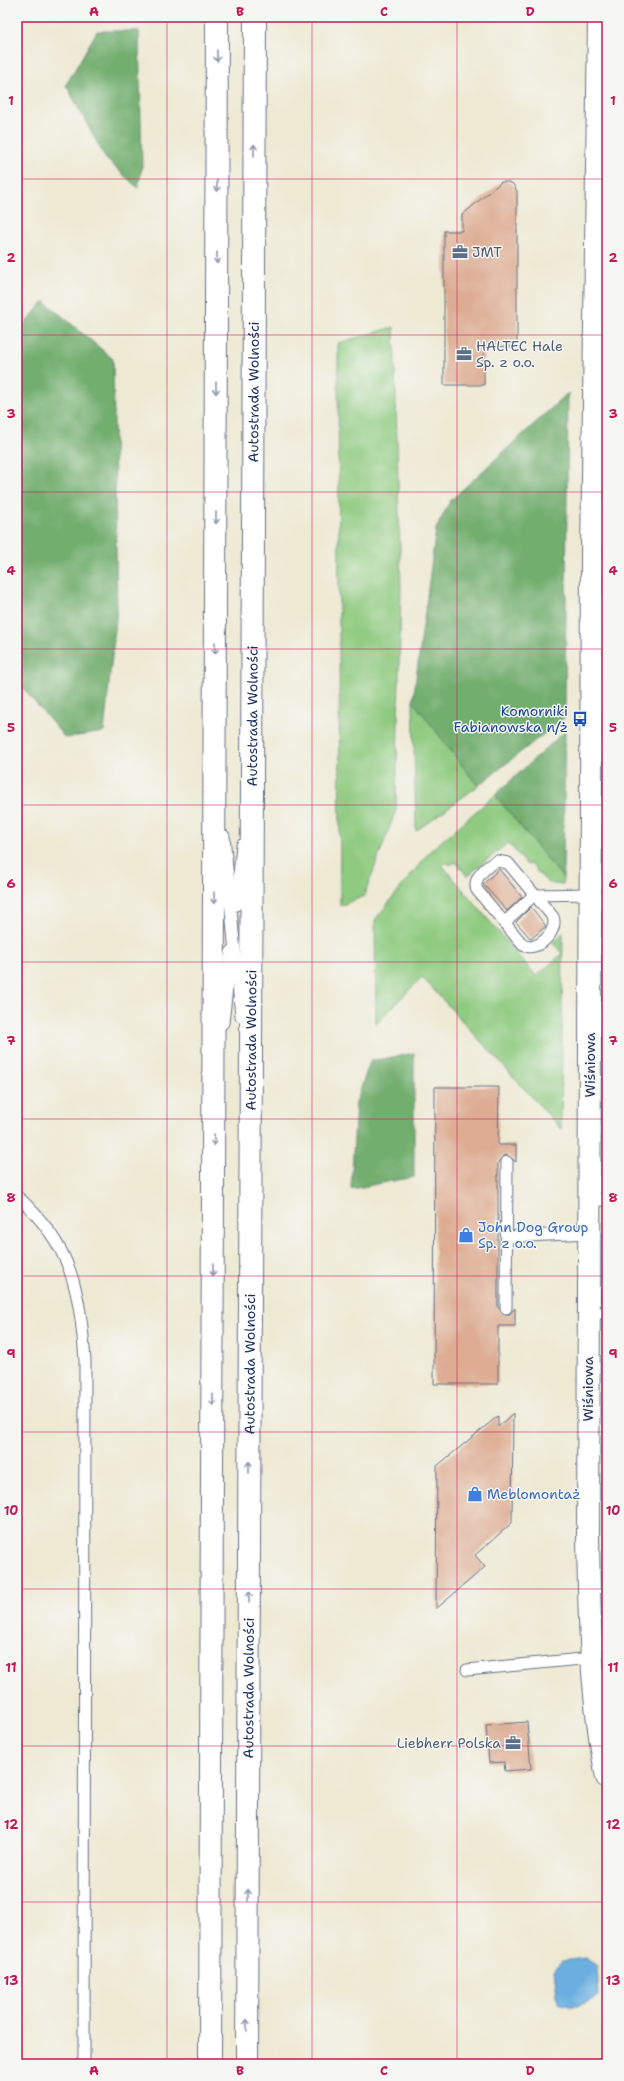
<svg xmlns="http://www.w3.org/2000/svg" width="624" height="2081" viewBox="0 0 624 2081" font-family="'Shantell Sans',sans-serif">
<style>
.green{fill:#8eca7f;stroke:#547c6e}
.forest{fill:#72ae6e;stroke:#466e66}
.water{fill:#6bafe0;stroke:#436f9f}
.building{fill:#ddac92}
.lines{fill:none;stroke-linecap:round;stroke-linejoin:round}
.service-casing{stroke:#657087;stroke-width:13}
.tertiary-casing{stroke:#657087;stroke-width:24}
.motorway-casing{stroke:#657087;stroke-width:24}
.service{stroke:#fff;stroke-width:11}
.tertiary{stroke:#fff;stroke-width:22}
.motorway{stroke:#fff;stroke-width:22}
.oneway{stroke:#8d97ae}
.grid{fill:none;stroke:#c2185b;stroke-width:1;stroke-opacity:0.55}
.labels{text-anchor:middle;stroke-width:3;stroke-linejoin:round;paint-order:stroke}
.service-label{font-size:14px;fill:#4e5e75;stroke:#f6f6f2;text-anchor:start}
.street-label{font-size:14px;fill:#1b2f5e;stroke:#f6f6f2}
.transit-label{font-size:14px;fill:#164399;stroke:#f6f6f2;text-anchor:end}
.shop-label{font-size:14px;fill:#366cbe;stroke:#f6f6f2;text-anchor:start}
.neatline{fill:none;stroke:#c2185b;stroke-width:1.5}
.grid-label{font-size:13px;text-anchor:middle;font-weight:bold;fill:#c2185b}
</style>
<rect width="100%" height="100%" fill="#f6f6f2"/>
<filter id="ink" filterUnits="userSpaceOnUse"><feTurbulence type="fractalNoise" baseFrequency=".025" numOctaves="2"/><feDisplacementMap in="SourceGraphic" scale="8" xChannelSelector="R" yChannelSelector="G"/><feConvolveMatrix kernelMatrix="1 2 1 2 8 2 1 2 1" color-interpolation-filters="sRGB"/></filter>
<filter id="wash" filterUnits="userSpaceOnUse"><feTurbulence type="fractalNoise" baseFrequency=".012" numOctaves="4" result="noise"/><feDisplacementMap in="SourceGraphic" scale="16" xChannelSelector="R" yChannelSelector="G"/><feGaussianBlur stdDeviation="0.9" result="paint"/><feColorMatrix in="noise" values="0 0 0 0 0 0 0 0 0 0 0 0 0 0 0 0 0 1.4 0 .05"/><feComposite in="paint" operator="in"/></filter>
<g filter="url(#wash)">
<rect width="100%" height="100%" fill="#eee9d3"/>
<!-- green -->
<g class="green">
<path d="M394 327 401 589 396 810 364 896 340 906 338 343Z"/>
<path d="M413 701 478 786 416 831Z"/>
<path d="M495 795 563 878V884C547 887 540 875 531 864L527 865 508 843 467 876 456 862 449 865 446 862 443 866 536 976 562 954 553 942 563 933 561 1129 422 977 376 1024 375 920 430 851Z"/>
</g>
<!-- forest -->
<g class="forest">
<path d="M97 31H139L142 166 138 188 106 159 66 85Z"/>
<path d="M44 301 113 359 117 609 104 732 65 738 17 681V333Z"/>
<path d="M568 393 565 717 478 786 413 701 436 529 450 501Z"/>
<path d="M565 731 563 878 495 795Z"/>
<path d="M414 1053V1177L351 1189 356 1103 370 1061Z"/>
</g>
<!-- water -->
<path class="water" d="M585 1958 597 1966 599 1996C586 2005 573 2008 558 2002L554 1970 562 1961Z"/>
<g id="blocks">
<!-- building -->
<g class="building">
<path d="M501 182H508L513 184 517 191V347L484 346V385H444V231H462V215Z"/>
<path d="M499 869 522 897 507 911 483 884Z"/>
<path d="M531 907 546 926 531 939 516 922Z"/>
<path d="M435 1087H499L498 1145H516V1162L507 1155 503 1156 498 1162V1308L506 1315 510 1314 515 1308V1326H498V1384H434Z"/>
<path d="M513 1413 512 1523 475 1555 485 1567 436 1609 437 1466 498 1416V1427Z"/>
<path d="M527 1722 531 1769 505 1771 504 1762 489 1763 486 1725Z"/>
</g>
</g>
</g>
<g filter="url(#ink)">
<use href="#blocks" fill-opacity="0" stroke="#657087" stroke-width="1"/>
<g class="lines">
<defs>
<g id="service">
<path d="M592 646H607"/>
<path d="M224 836 241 1016"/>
<path d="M497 861 508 863 553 917C559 931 537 953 523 945L477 890C472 878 487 866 497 861Z"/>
<path d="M591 882H607"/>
<path d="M236 905 242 845"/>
<path d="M504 923 534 895 591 894"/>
<path d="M590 1016H607"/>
<path d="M223 1023 231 952"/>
<path d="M17 1196C72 1245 80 1291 85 1361L84 2064"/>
<path d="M589 1200H607"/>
<path d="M507 1237 589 1233"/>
<path d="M506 1308 507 1162"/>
<path d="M589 1313H607"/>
<path d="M467 1670 592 1658"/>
</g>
<path id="tertiary" d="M599 17 592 557 588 1535C589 1616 591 1697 607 1777"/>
<g id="motorway">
<path d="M210 2064 217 17"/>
<path id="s1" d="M247 2064 255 17"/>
</g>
</defs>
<!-- service casing -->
<use href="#service" class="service-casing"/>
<!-- tertiary casing -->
<use href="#tertiary" class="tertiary-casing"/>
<!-- motorway casing -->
<use href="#motorway" class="motorway-casing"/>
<!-- service -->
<use href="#service" class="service"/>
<!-- tertiary -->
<use href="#tertiary" class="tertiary"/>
<!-- motorway -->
<use href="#motorway" class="motorway"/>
</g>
<!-- one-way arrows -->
<defs><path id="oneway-shaft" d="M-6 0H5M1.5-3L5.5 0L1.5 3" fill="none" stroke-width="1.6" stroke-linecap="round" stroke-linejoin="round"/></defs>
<g class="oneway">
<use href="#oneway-shaft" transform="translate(217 56) rotate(90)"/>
<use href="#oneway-shaft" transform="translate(254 150) rotate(-90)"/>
<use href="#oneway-shaft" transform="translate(217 186) rotate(90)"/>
<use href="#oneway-shaft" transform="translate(217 258) rotate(90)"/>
<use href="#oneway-shaft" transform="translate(216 388) rotate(90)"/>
<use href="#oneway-shaft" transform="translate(216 518) rotate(90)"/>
<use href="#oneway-shaft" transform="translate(215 648) rotate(90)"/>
<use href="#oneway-shaft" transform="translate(214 898) rotate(90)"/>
<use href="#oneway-shaft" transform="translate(214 1140) rotate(90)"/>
<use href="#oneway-shaft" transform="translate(213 1270) rotate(90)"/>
<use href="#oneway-shaft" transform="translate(213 1400) rotate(90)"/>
<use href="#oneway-shaft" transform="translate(249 1467) rotate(-90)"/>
<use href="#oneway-shaft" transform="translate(249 1597) rotate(-90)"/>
<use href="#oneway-shaft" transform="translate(248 1895) rotate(-90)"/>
<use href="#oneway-shaft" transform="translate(247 2025) rotate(-90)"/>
</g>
</g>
<!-- grid -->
<path class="grid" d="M167 17V2064M312 17V2064M457 17V2064M17 179H607M17 335H607M17 492H607M17 649H607M17 805H607M17 962H607M17 1119H607M17 1276H607M17 1432H607M17 1589H607M17 1746H607M17 1902H607"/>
<!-- icons -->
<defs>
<symbol id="office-bare" viewBox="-9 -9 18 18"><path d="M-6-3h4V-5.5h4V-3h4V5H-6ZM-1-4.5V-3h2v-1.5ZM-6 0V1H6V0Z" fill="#5c6f8a" stroke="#f6f6f2" stroke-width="2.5" paint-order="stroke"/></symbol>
<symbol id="bus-bare" viewBox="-9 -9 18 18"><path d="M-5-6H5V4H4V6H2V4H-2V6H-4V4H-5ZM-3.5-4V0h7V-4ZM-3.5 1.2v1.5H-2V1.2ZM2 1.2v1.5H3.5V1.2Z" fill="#1a4fb4" stroke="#f6f6f2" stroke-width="2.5" paint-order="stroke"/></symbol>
<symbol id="shop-bare" viewBox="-9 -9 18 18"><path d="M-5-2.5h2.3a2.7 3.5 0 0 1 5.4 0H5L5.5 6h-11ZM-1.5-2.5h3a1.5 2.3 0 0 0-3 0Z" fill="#3f7fe0" stroke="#f6f6f2" stroke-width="2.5" paint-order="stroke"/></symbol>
</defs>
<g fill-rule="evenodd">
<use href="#office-bare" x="449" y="241" width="22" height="22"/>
<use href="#office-bare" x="453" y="343" width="22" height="22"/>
<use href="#bus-bare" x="569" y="708" width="22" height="22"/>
<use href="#shop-bare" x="455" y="1224" width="22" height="22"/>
<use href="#shop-bare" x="464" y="1483" width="22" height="22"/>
<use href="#office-bare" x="502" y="1732" width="22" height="22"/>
</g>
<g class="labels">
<!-- service labels -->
<g class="service-label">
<text x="472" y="257">JMT</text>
<text x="476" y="351">HALTEC Hale<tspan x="476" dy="16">Sp. z o.o.</tspan></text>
<text x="501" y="1748" text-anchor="end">Liebherr Polska</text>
</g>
<!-- street labels -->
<g class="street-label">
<text dy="5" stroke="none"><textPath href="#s1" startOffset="1672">Autostrada Wolności</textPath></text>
<text dy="5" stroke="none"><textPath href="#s1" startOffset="1348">Autostrada Wolności</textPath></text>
<text dy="5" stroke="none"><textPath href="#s1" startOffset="1024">Autostrada Wolności</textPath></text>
<text transform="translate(590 1065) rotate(-90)" y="5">Wiśniowa</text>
<text dy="5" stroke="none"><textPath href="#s1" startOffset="700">Autostrada Wolności</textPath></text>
<text transform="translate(588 1389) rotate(-90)" y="5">Wiśniowa</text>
<text dy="5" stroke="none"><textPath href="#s1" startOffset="376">Autostrada Wolności</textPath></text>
</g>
<!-- transit labels -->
<g class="transit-label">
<text x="568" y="716">Komorniki<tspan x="568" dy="16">Fabianowska n/ż</tspan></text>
</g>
<!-- shop labels -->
<g class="shop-label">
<text x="478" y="1232">John Dog Group<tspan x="478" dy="16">Sp. z o.o.</tspan></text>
<text x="487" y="1499">Meblomontaż</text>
</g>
</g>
<!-- margin -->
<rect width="624" height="2081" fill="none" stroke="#f6f6f2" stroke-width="44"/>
<rect x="22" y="22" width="580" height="2037" class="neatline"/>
<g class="grid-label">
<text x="94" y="16">A</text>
<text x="240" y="16">B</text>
<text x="384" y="16">C</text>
<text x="530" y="16">D</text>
<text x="11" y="105">1</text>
<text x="613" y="105">1</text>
<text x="11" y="262">2</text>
<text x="613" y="262">2</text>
<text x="11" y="418">3</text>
<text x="613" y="418">3</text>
<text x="11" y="575">4</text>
<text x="613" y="575">4</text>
<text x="11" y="732">5</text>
<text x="613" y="732">5</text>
<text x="11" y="888">6</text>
<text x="613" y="888">6</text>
<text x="11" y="1045">7</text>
<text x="613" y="1045">7</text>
<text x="11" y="1202">8</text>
<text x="613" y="1202">8</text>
<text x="11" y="1358">9</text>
<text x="613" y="1358">9</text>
<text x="11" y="1515">10</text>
<text x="613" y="1515">10</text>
<text x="11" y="1672">11</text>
<text x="613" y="1672">11</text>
<text x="11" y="1829">12</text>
<text x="613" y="1829">12</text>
<text x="11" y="1985">13</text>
<text x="613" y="1985">13</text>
<text x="94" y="2075">A</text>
<text x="240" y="2075">B</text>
<text x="384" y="2075">C</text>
<text x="530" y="2075">D</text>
</g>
</svg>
